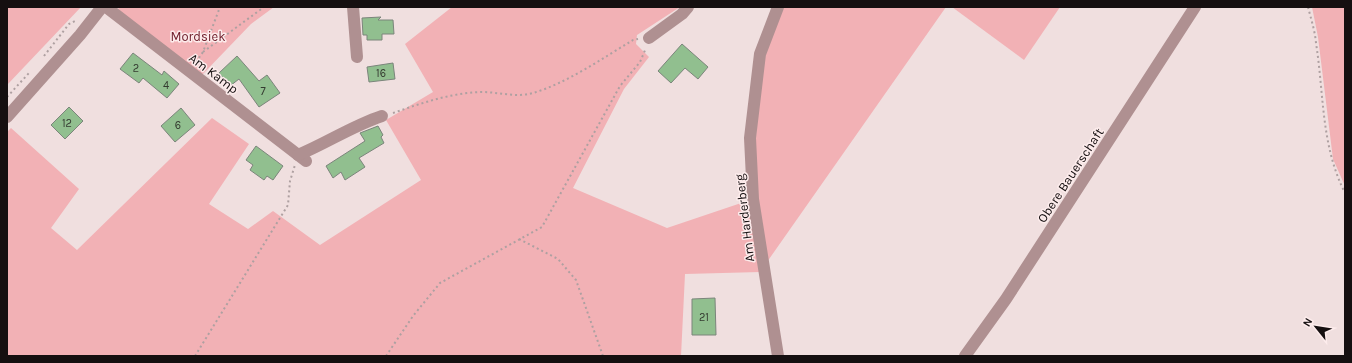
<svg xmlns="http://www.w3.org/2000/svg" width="1352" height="363" viewBox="0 0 1352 363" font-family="Karla,sans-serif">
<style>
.green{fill:#f2b1b5}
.building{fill:#91bf8f;stroke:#7b857b}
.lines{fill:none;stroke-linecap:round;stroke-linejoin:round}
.path{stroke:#aea0a1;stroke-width:2;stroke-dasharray:2 3;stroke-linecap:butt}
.minor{stroke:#af9091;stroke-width:12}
.labels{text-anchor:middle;stroke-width:3;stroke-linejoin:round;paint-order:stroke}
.number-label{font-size:11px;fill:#343b30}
.park-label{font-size:13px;fill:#71202d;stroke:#fdecec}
.street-label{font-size:13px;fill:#150f10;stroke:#fdecec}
</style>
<rect width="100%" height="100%" fill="#f0dfdf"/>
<!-- green -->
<g class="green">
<path d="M7 7H81L7 85Z"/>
<path d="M118 7H274L251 24 201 76 119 11Z"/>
<path d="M452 7H680L637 35 636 44 649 57 624 89 573 188 667 228 753 199 760 54 778 7H946L760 272 685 274 681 356H7V132L11 128 79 189 51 228 77 250 212 118 249 144 209 204 248 229 273 211 320 245 421 180 386 120 433 92 405 44Z"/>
<path d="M952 7H1060L1024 60Z"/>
<path d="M1312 7H1345V186L1333 159 1318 37Z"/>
</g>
<!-- building -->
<g class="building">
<path d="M381 17 378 20H393L394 34H382V40H367V35H363L362 18Z"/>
<path d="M682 44 708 67 698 79 685 68 671 83 658 71Z"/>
<path d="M133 53 162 75 164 71 179 84 167 98 143 78 139 83 120 69Z"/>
<path d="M237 56 259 81 267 75 280 93 259 107 239 79 230 86 219 73Z"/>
<path d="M393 63 395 79 369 82 367 67Z"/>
<path d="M69 107 83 121 65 139 51 125Z"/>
<path d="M181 108 195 125 175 142 161 126Z"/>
<path d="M378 126 383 135 381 137 384 143 359 158 365 167 345 180 341 172 333 178 326 166 365 141 360 133Z"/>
<path d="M256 146 283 166 273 180 267 176 264 180 250 170 253 165 246 160Z"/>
<path d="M715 298 716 335H692V299Z"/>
</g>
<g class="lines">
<!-- path -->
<g class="path">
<path d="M1308 7C1311 19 1315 31 1316 43 1324 94 1321 146 1345 193"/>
<path d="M203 52 264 7"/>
<path d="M44 56 69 24 77 20"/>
<path d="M196 62 203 52 220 7"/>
<path d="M7 97 29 73"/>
<path d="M393 113C422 103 450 93 482 92 499 92 516 98 533 93 567 83 603 58 633 40L638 39"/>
<path d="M519 239 558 259 576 280 603 356"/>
<path d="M195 356 288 205 290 181 295 165"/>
<path d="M386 356 413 316 440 283 542 227 620 86 640 62 646 48"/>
</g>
<!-- minor -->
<g class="minor">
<path d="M106 7 306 161"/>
<path d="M353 7 357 57"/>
<path d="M649 38 682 14 688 7"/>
<path d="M7 117 80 35 102 7"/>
<path d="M298 155C327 143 352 126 382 116"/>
<path d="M778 356 753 199 750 138 760 54 778 7"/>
<path d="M965 356 1006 299 1195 7"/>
</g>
</g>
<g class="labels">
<!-- number labels -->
<g class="number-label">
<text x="136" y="72">2</text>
<text x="381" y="77">16</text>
<text x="166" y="89">4</text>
<text x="263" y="95">7</text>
<text x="67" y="127">12</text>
<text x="178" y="129">6</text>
<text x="704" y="321">21</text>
</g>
<!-- park labels -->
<g class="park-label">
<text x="198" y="41">Mordsiek</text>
</g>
<!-- street labels -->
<g class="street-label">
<text transform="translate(214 73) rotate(37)" y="5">Am Kamp</text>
<text transform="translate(1070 175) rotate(-57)" y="5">Obere Bauerschaft</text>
<text transform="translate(744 218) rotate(-97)" y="5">Am Harderberg</text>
</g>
</g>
<!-- border -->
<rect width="1352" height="363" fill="none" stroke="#150f10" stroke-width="16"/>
<!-- north arrow -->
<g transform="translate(1316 327) rotate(300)" stroke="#fdecec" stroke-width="3" paint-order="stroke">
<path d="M0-3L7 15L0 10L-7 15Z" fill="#150f10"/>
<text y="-6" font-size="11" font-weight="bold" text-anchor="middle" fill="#150f10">N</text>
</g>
</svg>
